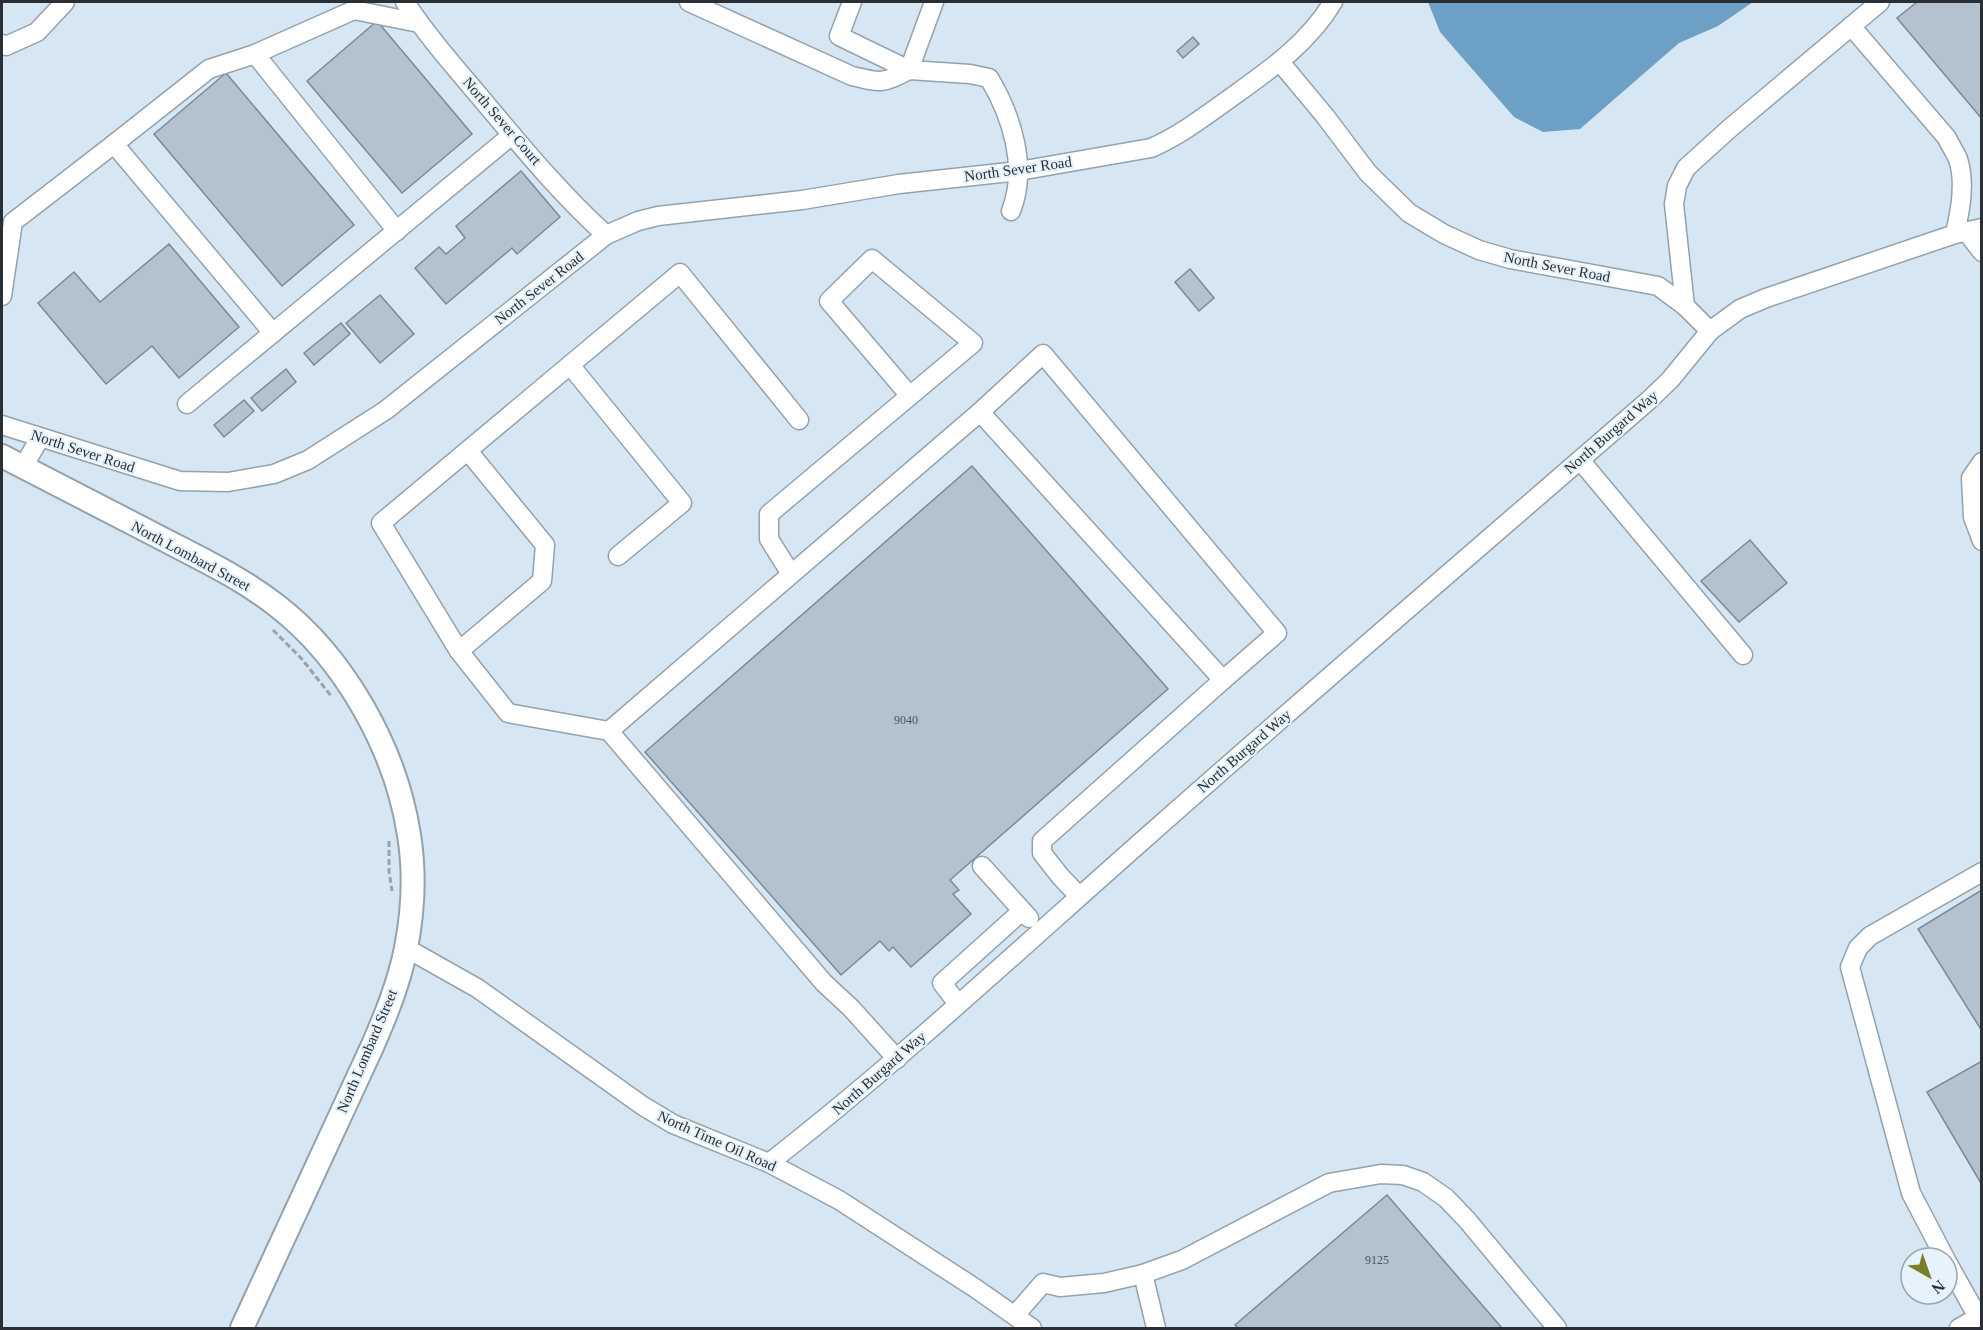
<svg xmlns="http://www.w3.org/2000/svg" width="1983" height="1330" viewBox="0 0 1983 1330" font-family="'Times New Roman',serif">
<style>
.water{fill:#6da0c5}
.building{fill:#b3c2ce;stroke:#7c8a95;stroke-width:1.5}
.lines{fill:none;stroke-linecap:round;stroke-linejoin:round}
.minor-casing{stroke:#93a2ad;stroke-width:21}
.major-casing{stroke:#93a2ad;stroke-width:26}
.path{stroke:#96a3ac;stroke-width:3;stroke-dasharray:6 3;stroke-linecap:butt}
.minor{stroke:#fff;stroke-width:18}
.major{stroke:#fff;stroke-width:22}
.labels{text-anchor:middle;stroke-width:4.5;stroke-linejoin:round;paint-order:stroke}
.number-label{font-size:12px;fill:#4c545a}
.street-label{font-size:15px;fill:#292f34;stroke:#e6f3fc}
</style>
<rect width="100%" height="100%" fill="#d6e6f2"/>
<!-- water -->
<path class="water" d="M1428 2H1753L1718 26 1679 43 1580 129 1543 132 1514 117 1440 32Z"/>
<!-- building -->
<g class="building">
<path d="M1917 2H1982V119L1897 18Z"/>
<path d="M377 21 472 134 402 193 307 81Z"/>
<path d="M1193 37 1199 44 1183 58 1177 51Z"/>
<path d="M226 73 354 225 282 286 154 134Z"/>
<path d="M521 171 560 217 517 254 512 248 446 304 415 268 439 247 446 254 465 238 456 226Z"/>
<path d="M169 244 239 327 179 378 152 346 106 384 38 303 74 272 100 302Z"/>
<path d="M1190 269 1214 298 1199 311 1175 282Z"/>
<path d="M380 295 414 334 380 363 346 323Z"/>
<path d="M341 323 350 334 314 365 304 353Z"/>
<path d="M286 369 296 382 262 411 251 398Z"/>
<path d="M244 400 254 411 224 437 214 425Z"/>
<path d="M972 466 1168 689 950 880 959 890 953 894 971 914 911 967 893 947 889 951 880 941 841 975 645 752Z"/>
<path d="M1750 540 1787 583 1739 622 1701 581Z"/>
<path d="M1980 891 1982 894V1031L1918 929Z"/>
<path d="M1982 1061V1185L1927 1092Z"/>
<path d="M1387 1195 1502 1328H1238L1235 1325Z"/>
</g>
<g class="lines">
<defs>
<g id="minor">
<path d="M405 2C430 40 461 74 491 110 527 153 564 197 606 235"/>
<path d="M689 2 852 76C881 83 883 84 909 70L934 2"/>
<path d="M852 2 839 36 909 70 970 74 989 78C1012 116 1028 168 1011 211"/>
<path d="M1851 26 1947 138C1950 145 1955 152 1958 159 1966 183 1960 211 1955 234"/>
<path d="M2 44 6 46 37 32 65 2"/>
<path d="M255 54 354 10 419 23"/>
<path d="M1280 62 1325 116 1368 173 1409 213 1444 234 1479 250 1510 259 1658 286 1685 306 1710 331 1740 309 1766 298 1955 234 1982 228"/>
<path d="M1966 231 1982 252"/>
<path d="M2 296 13 222 114 144"/>
<path d="M1685 306 1674 204 1677 186 1686 168 1729 129 1880 2"/>
<path d="M273 333 114 144 209 69 255 54 397 231"/>
<path d="M570 365 682 503 618 556"/>
<path d="M187 404 512 135"/>
<path d="M980 412 1043 354 1277 633 1223 680"/>
<path d="M799 420 680 273 381 523 459 651 508 713 609 731 824 983 851 1008 897 1059"/>
<path d="M2 425 180 481 228 482 274 474 308 460 386 410 606 235 638 221 658 216 802 200 899 184 1019 171 1151 148C1179 136 1204 117 1229 99 1268 71 1308 44 1333 2"/>
<path d="M1580 460 1743 655"/>
<path d="M1982 462 1971 478 1973 517 1982 541"/>
<path d="M23 467 40 438"/>
<path d="M791 574 769 539V514L973 343 872 259 829 301 910 396"/>
<path d="M459 651 542 581 545 545 468 451"/>
<path d="M609 731 980 412 1223 680 1042 841V853L1060 876 1079 896"/>
<path d="M982 866 1029 918"/>
<path d="M406 948 477 988 643 1106 673 1124 769 1163 839 1200 975 1288 1032 1328"/>
<path d="M958 1004 942 983 1022 911"/>
<path d="M769 1163C901 1060 1024 945 1150 834 1315 688 1482 545 1648 401L1670 380 1710 331"/>
<path d="M1945 1258 1911 1193 1850 967 1858 948 1870 936 1982 872"/>
<path d="M1947 1262 1978 1317"/>
<path d="M1143 1274 1156 1328"/>
<path d="M1015 1315 1043 1283 1060 1287 1104 1283 1143 1274 1182 1260 1329 1183 1381 1174 1403 1175 1423 1182 1446 1198 1467 1220 1557 1328"/>
<path d="M1959 1328 1982 1315"/>
</g>
<path id="major" d="M2 456C54 483 106 510 159 537 199 558 240 577 276 605 345 658 396 750 409 835 415 872 413 912 406 948 399 983 386 1015 372 1047L242 1328"/>
</defs>
<!-- minor casing -->
<use href="#minor" class="minor-casing"/>
<!-- major casing -->
<use href="#major" class="major-casing"/>
<!-- path -->
<g class="path">
<path d="M273 630 301 658 332 697"/>
<path d="M389 841V871L392 891"/>
</g>
<!-- minor -->
<use href="#minor" class="minor"/>
<!-- major -->
<use href="#major" class="major"/>
</g>
<g class="labels">
<!-- number labels -->
<g class="number-label">
<text x="906" y="724">9040</text>
<text x="1377" y="1264">9125</text>
</g>
<!-- street labels -->
<g class="street-label">
<text transform="translate(502 121) rotate(49)" y="5">North Sever Court</text>
<text transform="translate(1018 169) rotate(-8)" y="5">North Sever Road</text>
<text transform="translate(1557 267) rotate(11)" y="5">North Sever Road</text>
<text transform="translate(539 288) rotate(-38)" y="5">North Sever Road</text>
<text transform="translate(1611 432) rotate(-41)" y="5">North Burgard Way</text>
<text transform="translate(83 451) rotate(18)" y="5">North Sever Road</text>
<text transform="translate(191 556) rotate(28)" y="5">North Lombard Street</text>
<text transform="translate(1244 751) rotate(-41)" y="5">North Burgard Way</text>
<text transform="translate(367 1051) rotate(-67)" y="5">North Lombard Street</text>
<text transform="translate(879 1073) rotate(-41)" y="5">North Burgard Way</text>
<text transform="translate(717 1141) rotate(24)" y="5">North Time Oil Road</text>
</g>
</g>
<!-- border -->
<rect width="1983" height="1330" fill="none" stroke="#292f34" stroke-width="6"/>
<!-- north arrow -->
<g transform="translate(1929 1276) rotate(140)"><circle r="28" fill="#e6f3fc" stroke="#9aa5ac" stroke-width="1.5"/>
<path d="M0-4.5L10 22L0 15L-10 22Z" fill="#797f29"/>
<text y="-9" font-size="16" font-weight="bold" text-anchor="middle" fill="#292f34">N</text>
</g>
</svg>
